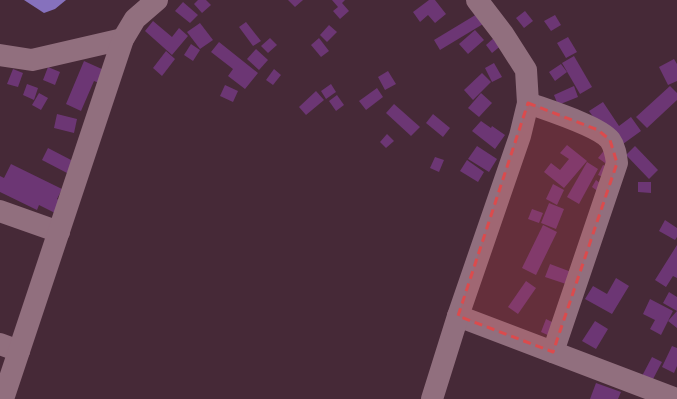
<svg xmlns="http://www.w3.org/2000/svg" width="677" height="399" viewBox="0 0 677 399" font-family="Jost,sans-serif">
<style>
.water{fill:#8671bd}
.building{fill:#6c3674}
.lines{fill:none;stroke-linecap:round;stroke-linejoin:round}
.minor{stroke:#916f7e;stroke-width:22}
.marked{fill:#db4b4d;fill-opacity:0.2;stroke:#db4b4d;stroke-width:3;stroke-dasharray:8 5;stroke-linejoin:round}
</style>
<rect width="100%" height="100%" fill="#462937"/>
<!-- water -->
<path class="water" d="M24 0H66L55 9 44 13Z"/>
<!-- building -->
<g class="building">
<path d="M198 0H206L211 5 202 13 194 4Z"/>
<path d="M288 0H303L295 7Z"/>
<path d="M332 0H345L342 3 349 11 340 19 333 11 338 7Z"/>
<path d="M429 0H435L446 14 435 23 428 15 420 22 413 12Z"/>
<path d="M183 2 198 15 190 23 175 11Z"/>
<path d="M482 11 488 21 440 50 434 40Z"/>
<path d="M525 11 533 21 524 28 516 18Z"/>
<path d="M555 15 561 25 551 31 544 21Z"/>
<path d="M153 21 172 37 179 28 188 36 172 55 145 31Z"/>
<path d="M246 22 261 41 253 46 239 27Z"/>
<path d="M200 23 213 40 200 49 187 32Z"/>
<path d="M329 25 337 32 327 42 320 35Z"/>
<path d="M475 30 484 40 468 54 459 44Z"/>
<path d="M496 36 503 44 492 53 486 45Z"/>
<path d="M568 37 577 52 566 58 557 43Z"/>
<path d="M270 38 277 45 268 53 261 46Z"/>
<path d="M319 38 329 51 321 57 311 45Z"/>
<path d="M219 42 258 73 245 89 228 76 233 69 211 52Z"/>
<path d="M191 44 200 50 193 61 184 55Z"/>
<path d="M256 49 268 60 259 70 247 59Z"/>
<path d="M166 51 175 59 162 76 153 68Z"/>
<path d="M574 56 592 87 580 94 562 63Z"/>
<path d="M674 59 677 64V81L668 85 659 67Z"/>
<path d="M84 61 104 70 99 83 94 81 81 111 66 104Z"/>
<path d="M494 63 502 77 492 82 485 68Z"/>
<path d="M561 64 567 72 555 81 549 72Z"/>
<path d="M48 67 60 72 55 85 43 80Z"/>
<path d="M13 69 23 73 18 87 7 84Z"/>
<path d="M274 69 281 75 273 85 266 80Z"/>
<path d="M388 71 396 84 385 90 378 77Z"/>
<path d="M482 73 491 82 473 100 464 90Z"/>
<path d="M27 84 38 88 34 100 23 95Z"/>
<path d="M331 84 336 92 326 99 321 91Z"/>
<path d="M225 85 238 91 233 102 220 96Z"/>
<path d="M574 86 578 97 558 105 554 95Z"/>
<path d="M670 86 677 93V100L647 128 636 117Z"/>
<path d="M377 88 383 97 366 110 359 101Z"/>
<path d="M316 91 324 100 306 115 299 107Z"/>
<path d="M39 93 48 98 41 110 32 105Z"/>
<path d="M481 93 492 103 479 117 468 108Z"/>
<path d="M337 95 344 105 336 111 329 101Z"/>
<path d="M603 102 619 126 631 117 641 131 616 149 589 111Z"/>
<path d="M394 104 420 127 411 136 386 113Z"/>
<path d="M57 114 77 119 74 133 54 128Z"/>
<path d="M433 114 450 128 443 137 426 123Z"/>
<path d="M481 121 491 128 492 126 505 135 495 149 472 131Z"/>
<path d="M387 134 394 141 386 148 380 142Z"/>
<path d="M567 145 587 161 564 188 544 172 551 163 560 170 569 159 560 153Z"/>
<path d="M477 146 497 159 489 172 468 159Z"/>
<path d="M635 146 658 170 649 179 626 155Z"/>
<path d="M607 147 608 165 598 158Z"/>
<path d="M48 148 73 161 67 173 42 160Z"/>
<path d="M435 157 444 160 439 172 430 168Z"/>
<path d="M467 160 484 172 478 182 460 171Z"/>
<path d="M587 162 598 169 579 204 567 197Z"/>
<path d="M11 164 62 189 57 199 69 205 55 213 39 205 37 210 0 192V176L4 178Z"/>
<path d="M603 165 617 171 613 181 598 175Z"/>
<path d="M596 180 608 189 603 195 592 187Z"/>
<path d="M638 182H651V193L638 192Z"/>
<path d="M553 184 564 190 557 205 546 199Z"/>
<path d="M549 203 564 209 556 229 541 223Z"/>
<path d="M532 209 543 213 539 223 528 219Z"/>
<path d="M665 220 677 228V237L675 240 659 231Z"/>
<path d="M543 225 557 232 536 275 522 268Z"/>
<path d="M677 245V278L673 276 666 287 655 280Z"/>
<path d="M550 264 582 276 566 284 545 277Z"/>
<path d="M616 278 629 286 612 314 585 299 593 286 607 294Z"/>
<path d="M526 281 536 288 518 314 508 307Z"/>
<path d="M669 292 677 297V328L668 321 677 311 663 303Z"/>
<path d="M650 299 673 311 661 335 650 329 655 320 643 314Z"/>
<path d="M546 319 558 325 552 337 541 332Z"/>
<path d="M595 321 608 329 596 349 582 341Z"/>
<path d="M672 346 677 348V366L674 373 662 367Z"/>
<path d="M652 357 662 362 652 381 642 376Z"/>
<path d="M596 383 621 392 618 399H590Z"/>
</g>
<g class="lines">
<!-- minor -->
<g class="minor">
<path d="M0 55 32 60 123 39"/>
<path d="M528 103C547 110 599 126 610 140 615 147 616 155 617 163L553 352"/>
<path d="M0 211 59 232"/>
<path d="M458 316 676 399"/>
<path d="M0 344 19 351"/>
<path d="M3 399 123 39 135 19 157 0"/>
<path d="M432 399 458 316 520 136 528 103 526 70 503 34 477 0"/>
</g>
</g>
<!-- marked area -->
<path class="marked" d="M528 103 598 130 610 140 617 163 553 352 458 316Z"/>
</svg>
